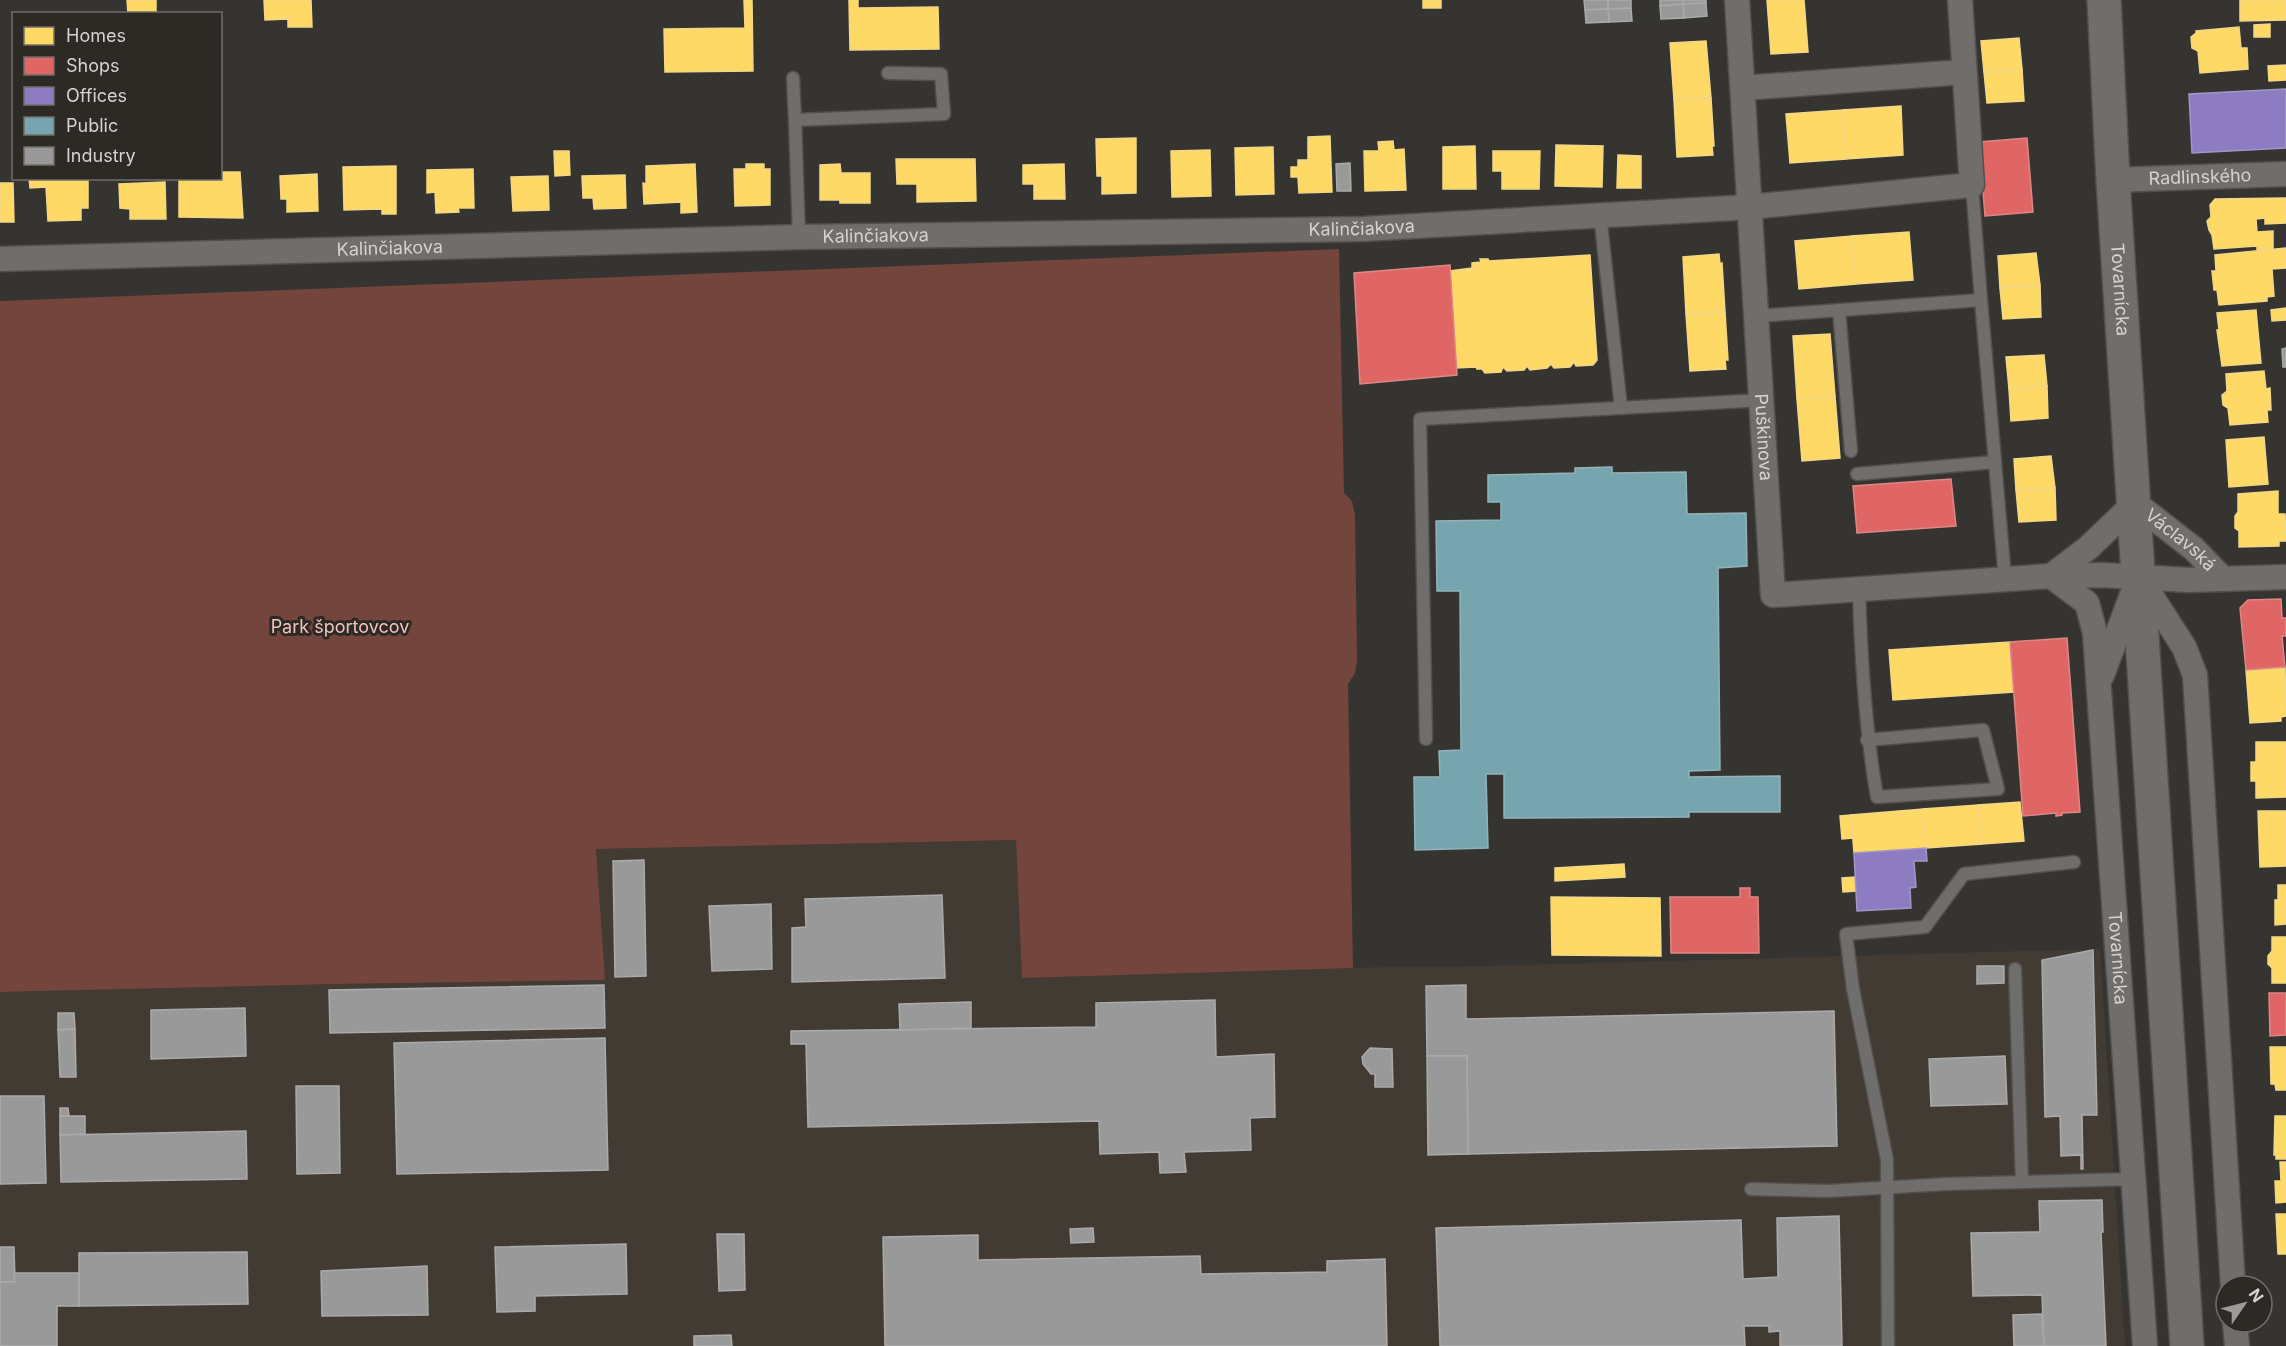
<svg xmlns="http://www.w3.org/2000/svg" width="2286" height="1346" viewBox="0 0 2286 1346" font-family="Inter,sans-serif">
<style>
.built{fill:#423b33}
.green{fill:#73453d}
.homes{fill:#ffd966;stroke:#f2d786;stroke-width:1.5}
.shops{fill:#e06666;stroke:#dd8786;stroke-width:1.5}
.offices{fill:#8e7cc3;stroke:#a396c7;stroke-width:1.5}
.public{fill:#76a5af;stroke:#92b3b9;stroke-width:1.5}
.industry{fill:#999;stroke:#abaaaa;stroke-width:1.5}
.lines{fill:none;stroke-linecap:round;stroke-linejoin:round}
.service-casing{stroke:#52504e;stroke-width:15}
.minor-casing{stroke:#52504e;stroke-width:27}
.secondary-casing{stroke:#52504e;stroke-width:36}
.service{stroke:#706e6c;stroke-width:12}
.minor{stroke:#706e6c;stroke-width:24}
.secondary{stroke:#706e6c;stroke-width:33}
.labels{text-anchor:middle;stroke-width:6;stroke-linejoin:round;paint-order:stroke}
.street-label{font-size:18px;fill:#d5d3d1;stroke:#2d2a26}
.park-label{font-size:18px;fill:#f5c3ba;stroke:#2d2a26}
</style>
<rect width="100%" height="100%" fill="#363431"/>
<!-- built -->
<path class="built" d="M1017 840 1022 978 1320 968 1492 966 2100 949 2125 1346H0V992L336 984 604 980 596 849Z"/>
<!-- green -->
<path class="green" d="M1339 249 1344 493 1352 501 1355 515 1357 660 1355 673 1348 684 1353 968 1022 978 1016 840 596 849 605 980 336 984 0 992V301Z"/>
<!-- homes -->
<g class="homes">
<path d="M127 0H156V14H128Z"/>
<path d="M264 0H311L312 27H288V19L265 20Z"/>
<path d="M744 0H752L753 71 665 72 664 29 745 28Z"/>
<path d="M849 0H858V8L938 7 939 49 850 50Z"/>
<rect x="1423" y="0" width="18" height="8"/>
<path d="M1767 0H1804L1808 52 1771 54Z"/>
<path d="M2240 0H2286V20L2240 21Z"/>
<path d="M2270 24V37H2254V25Z"/>
<path d="M2239 27 2241 48H2247L2248 69 2200 73 2198 51 2192 48 2191 37 2196 33V31Z"/>
<path d="M2019 38 2022 69 1984 72 1981 41Z"/>
<path d="M1706 41 1711 98 1674 100 1670 43Z"/>
<path d="M2286 65V80L2269 81 2268 66Z"/>
<path d="M2022 69 2024 101 1987 103 1984 72Z"/>
<path d="M1711 98 1714 146H1712L1713 155 1677 157 1674 100Z"/>
<path d="M1901 106 1903 155 1846 159 1843 110Z"/>
<path d="M1843 110 1846 159 1790 163 1786 114Z"/>
<path d="M1330 136 1332 192 1299 193 1298 177H1291V167H1298V160H1308V137Z"/>
<path d="M1136 138V193L1102 194V176H1097L1096 139Z"/>
<path d="M1393 141 1394 150 1404 149 1406 190 1365 191 1364 151H1379L1378 142Z"/>
<path d="M1556 145 1603 146 1602 187 1555 186Z"/>
<path d="M1475 146 1476 189H1443V147Z"/>
<path d="M1273 147 1274 194 1236 195 1235 148Z"/>
<path d="M1210 150 1211 196 1172 197 1171 151Z"/>
<path d="M554 151H569L570 175 555 176Z"/>
<path d="M1493 151H1540L1539 189H1502V171H1493Z"/>
<path d="M1618 155 1641 156V188H1617Z"/>
<path d="M896 159H975L976 201 917 202V184H897Z"/>
<path d="M695 164 697 212 681 213V202L644 204 643 183 646 184V166Z"/>
<path d="M746 164H764V169H770V205L735 206 734 169H746Z"/>
<path d="M840 164 841 173H870V203H840V200H820V165Z"/>
<path d="M1064 164 1065 199H1034V184H1023V165Z"/>
<path d="M396 166V214H382V209L344 210 343 167Z"/>
<path d="M473 169 474 208H458L459 212 436 213 435 192 427 193V170Z"/>
<path d="M223 172H240L243 218 179 217V179L220 178V174Z"/>
<path d="M317 174 318 211 287 212V199H281L280 176Z"/>
<path d="M625 175 626 208 594 209 593 198H583L582 176Z"/>
<path d="M548 176 549 210 513 211 511 177Z"/>
<path d="M29 178H88V208H81V220L48 221 46 187 30 188Z"/>
<path d="M165 182 166 219H130V209L120 208 119 184Z"/>
<path d="M0 183H13L14 222H0Z"/>
<path d="M2286 198V223L2265 224V218L2256 219 2257 232 2273 231V249L2257 250V246L2214 249 2212 235 2209 230 2207 221 2211 217 2210 205 2215 199Z"/>
<path d="M1909 232 1913 280 1856 284 1852 236Z"/>
<path d="M1852 236 1856 284 1799 289 1795 241Z"/>
<path d="M2286 248V268L2272 269 2274 296 2267 297V301L2219 305 2217 290H2214L2212 271H2216L2215 255Z"/>
<path d="M2036 253 2040 285 2000 288 1998 256Z"/>
<path d="M1719 254 1720 264 1722 263 1725 312 1686 314 1683 257Z"/>
<path d="M1590 255 1597 360 1593 365 1576 366 1574 362 1570 367 1554 368 1551 364 1547 368 1530 370 1527 366 1524 370 1507 371 1503 367 1501 372 1485 373 1482 369H1477L1476 367 1456 368 1450 271 1472 268V263L1481 262 1480 259H1488L1489 261Z"/>
<path d="M2040 285 2041 317 2003 319 2000 288Z"/>
<path d="M2286 308V320L2272 321 2271 310Z"/>
<path d="M2256 310 2261 363 2222 366 2217 330H2219L2217 313Z"/>
<path d="M1725 312 1728 360H1725L1726 369 1690 371 1686 314Z"/>
<path d="M1830 334 1835 396 1797 399 1793 336Z"/>
<path d="M2044 355 2047 386 2009 389 2006 357Z"/>
<path d="M2264 371 2266 389 2270 388 2271 410H2267L2268 422 2230 425 2228 408 2223 405 2222 395 2227 391 2226 374Z"/>
<path d="M2047 386 2048 418 2011 421 2009 389Z"/>
<path d="M1835 396 1840 458 1802 461 1797 399Z"/>
<path d="M2264 437 2268 484 2229 487 2226 440Z"/>
<path d="M2051 456 2055 488 2016 490 2014 459Z"/>
<path d="M2055 488 2056 520 2019 522 2016 490Z"/>
<path d="M2278 491V514H2285L2286 541H2279V546L2239 547V531L2235 528V516L2238 512V494Z"/>
<path d="M2010 642 2014 692 1893 700 1889 650Z"/>
<path d="M2285 667 2286 716 2281 717V721L2250 723 2246 670Z"/>
<path d="M2256 742H2286V797L2256 798V781H2251V762H2256Z"/>
<path d="M2020 802 2024 841 1982 844 1978 805Z"/>
<path d="M1978 805 1982 844 1926 848 1923 809Z"/>
<path d="M1923 809 1926 848 1854 853 1851 815Z"/>
<path d="M2258 811H2286V866L2260 867Z"/>
<path d="M1851 815 1853 838 1842 839 1840 816Z"/>
<path d="M1624 864 1625 877 1555 881V868Z"/>
<path d="M1855 877 1856 891 1843 892 1842 878Z"/>
<path d="M2278 885H2286V924L2275 925V900H2278Z"/>
<path d="M1551 897 1660 898 1661 956 1552 955Z"/>
<path d="M2272 937H2286V983H2272V968L2268 964V956L2272 951Z"/>
<path d="M2270 1047H2286V1090H2276L2275 1084H2271Z"/>
<path d="M2275 1116H2286V1159H2276V1155H2274Z"/>
<path d="M2280 1162H2286V1202L2276 1203 2275 1181H2281Z"/>
<path d="M2276 1214H2286V1254H2278Z"/>
</g>
<!-- shops -->
<g class="shops">
<path d="M2027 138 2033 212 1985 216 1979 142Z"/>
<path d="M1450 265 1457 375 1360 384 1354 273Z"/>
<path d="M1951 479 1956 526 1857 533 1853 486Z"/>
<path d="M2281 599 2282 618H2286V636H2282L2285 667 2246 670 2240 608 2248 600Z"/>
<path d="M2067 638 2080 812 2062 813V815L2056 816V813L2023 816 2010 642Z"/>
<path d="M1740 888H1750V897H1758L1759 953H1671L1670 897H1740Z"/>
<path d="M2269 993H2286V1035L2270 1036Z"/>
</g>
<!-- offices -->
<g class="offices">
<path d="M2286 89V148L2192 153 2189 94Z"/>
<path d="M1926 848 1927 861H1914L1916 887 1910 888 1911 908 1857 911 1854 853Z"/>
</g>
<!-- public -->
<path class="public" d="M1612 467V473L1686 472 1687 514 1746 513 1747 566 1718 568 1720 770 1689 771V777L1780 776V812H1689V817L1504 818V774H1486L1488 848 1415 850 1414 777H1440L1439 751 1461 750 1460 591H1437L1436 521 1501 520V502H1488V475L1575 473V468Z"/>
<!-- industry -->
<g class="industry">
<path d="M1584 0H1608V9L1585 10Z"/>
<path d="M1608 0H1631V8L1608 9Z"/>
<path d="M1660 0H1683V4L1660 6Z"/>
<path d="M1683 0H1706V3L1683 4Z"/>
<path d="M1706 3 1707 16 1684 18 1683 4Z"/>
<path d="M1683 4 1684 18 1661 19 1660 6Z"/>
<path d="M1631 8 1632 21 1609 22 1608 9Z"/>
<path d="M1608 9 1609 22 1586 23 1585 10Z"/>
<path d="M1350 163 1351 191H1337L1336 164Z"/>
<path d="M2286 348V367H2283L2282 349Z"/>
<path d="M644 860 646 976 615 977 613 861Z"/>
<path d="M942 895 945 978 792 982V928L806 927 805 899Z"/>
<path d="M771 904 772 969 712 971 709 906Z"/>
<path d="M2093 950 2097 1115H2082L2083 1169H2081V1155L2061 1156 2060 1116 2045 1117 2042 960Z"/>
<path d="M1977 966H2004V983L1977 984Z"/>
<path d="M604 985 605 1028 330 1033 329 990Z"/>
<path d="M1466 985V1019L1834 1011 1837 1146 1468 1154 1467 1056H1427L1426 986Z"/>
<path d="M1215 1000 1216 1057 1274 1054 1275 1117 1250 1118 1251 1150 1184 1152 1186 1172 1160 1173 1159 1152 1100 1154 1099 1121 808 1127 806 1044H791V1031L1096 1027V1003Z"/>
<path d="M971 1002V1028L900 1030 899 1004Z"/>
<path d="M245 1008 246 1056 151 1059V1010Z"/>
<path d="M58 1013H74L75 1029 58 1030Z"/>
<path d="M75 1029 76 1077H60L58 1030Z"/>
<path d="M605 1038 608 1170 397 1174 394 1043Z"/>
<path d="M1370 1048 1392 1049 1393 1087H1375V1074H1371L1363 1064 1362 1057Z"/>
<path d="M1427 1056H1467L1468 1154 1428 1155Z"/>
<path d="M2005 1056 2007 1104 1931 1106 1929 1059Z"/>
<path d="M296 1086H339L340 1173 297 1174Z"/>
<path d="M0 1096H44L46 1183 0 1184Z"/>
<path d="M60 1108H68L69 1116H60Z"/>
<path d="M60 1116H85V1134L60 1135Z"/>
<path d="M246 1131 247 1179 61 1182 60 1135Z"/>
<path d="M2102 1200 2103 1232H2101L2106 1346H2044L2042 1295 1973 1296 1971 1233 2040 1232 2039 1201Z"/>
<path d="M1839 1216 1842 1346H1780V1331L1769 1332V1326H1744L1745 1346H1440L1436 1228 1741 1220 1743 1279 1778 1277 1777 1218Z"/>
<path d="M1093 1228 1094 1242 1071 1243 1070 1229Z"/>
<path d="M717 1234H744L745 1290 719 1291Z"/>
<path d="M978 1235V1260L1200 1256 1201 1274 1327 1272V1261L1385 1259 1387 1346H885L883 1237Z"/>
<path d="M626 1244 627 1294 535 1296V1311L497 1312 495 1247Z"/>
<path d="M0 1247H14L15 1282H0Z"/>
<path d="M247 1252 248 1304 79 1306V1253Z"/>
<path d="M427 1266 428 1315 322 1316 321 1271Z"/>
<path d="M14 1273H79V1306H57V1346H0V1282H15Z"/>
<path d="M2042 1314 2044 1346H2014L2013 1315Z"/>
<path d="M731 1335 732 1346H694V1336Z"/>
</g>
<g class="lines">
<defs>
<g id="service">
<path d="M793 78 795 120"/>
<path d="M1600 214 1621 408"/>
<path d="M799 237 795 120 944 114 941 74 888 73"/>
<path d="M1839 310 1851 451"/>
<path d="M1757 316 1981 300 1972 185"/>
<path d="M1995 462 2005 579"/>
<path d="M1857 474 1995 462 1981 300"/>
<path d="M1859 589C1861 660 1865 728 1877 797L1998 789 1983 730 1867 740"/>
<path d="M1426 739 1420 419 1763 400"/>
<path d="M2015 969 2022 1182"/>
<path d="M1751 1189 1828 1191 1946 1184 2133 1179"/>
<path d="M1888 1346 1887 1160 1853 989 1846 934 1925 927 1964 874 2074 862"/>
</g>
<g id="minor">
<path id="s1" d="M1737 0 1773 595 2051 576 2102 575 2189 580 2286 577"/>
<path d="M1743 88 1964 72"/>
<path id="s2" d="M2113 180 2286 174"/>
<path id="s3" d="M0 259 799 237 1363 229 1750 207 1972 185 1960 0"/>
<path id="s4" d="M2051 576 2087 603 2095 633 2145 1346"/>
<path id="s5" d="M2051 576 2088 548 2135 503 2194 549 2223 579"/>
<path d="M2139 577 2184 647 2195 675 2233 1286"/>
<path d="M2102 675 2135 587"/>
<path d="M2235 1322 2237 1346"/>
</g>
<g id="secondary">
<path id="s6" d="M2104 0 2113 180 2187 1346"/>
</g>
</defs>
<!-- service casing -->
<use href="#service" class="service-casing"/>
<!-- minor casing -->
<use href="#minor" class="minor-casing"/>
<!-- secondary casing -->
<use href="#secondary" class="secondary-casing"/>
<!-- service -->
<use href="#service" class="service"/>
<!-- minor -->
<use href="#minor" class="minor"/>
<!-- secondary -->
<use href="#secondary" class="secondary"/>
</g>
<g class="labels">
<!-- street labels -->
<g class="street-label">
<text dy="6" stroke="none"><textPath href="#s2" startOffset="87">Radlinského</textPath></text>
<text dy="6" stroke="none"><textPath href="#s3" startOffset="1362">Kalinčiakova</textPath></text>
<text dy="6" stroke="none"><textPath href="#s3" startOffset="876">Kalinčiakova</textPath></text>
<text dy="6" stroke="none"><textPath href="#s3" startOffset="390">Kalinčiakova</textPath></text>
<text dy="6" stroke="none"><textPath href="#s6" startOffset="290">Tovarnícka</textPath></text>
<text dy="6" stroke="none"><textPath href="#s1" startOffset="438">Puškinova</textPath></text>
<text dy="6" stroke="none"><textPath href="#s5" startOffset="170">Václavská</textPath></text>
<text dy="6" stroke="none"><textPath href="#s4" startOffset="402">Tovarnícka</textPath></text>
</g>
<!-- park labels -->
<g class="park-label">
<text x="340" y="633">Park športovcov</text>
</g>
</g>
<!-- legend -->
<rect x="12" y="12" width="210" height="168" fill="#2d2a26" stroke="#706e6a" stroke-width="1.5"/>
<rect x="24" y="27" width="30" height="18" fill="#ffd966" stroke="#706e6a" stroke-width="1.5"/>
<text x="66" y="42" font-size="18" fill="#d5d3d1">Homes</text>
<rect x="24" y="57" width="30" height="18" fill="#e06666" stroke="#706e6a" stroke-width="1.5"/>
<text x="66" y="72" font-size="18" fill="#d5d3d1">Shops</text>
<rect x="24" y="87" width="30" height="18" fill="#8e7cc3" stroke="#706e6a" stroke-width="1.5"/>
<text x="66" y="102" font-size="18" fill="#d5d3d1">Offices</text>
<rect x="24" y="117" width="30" height="18" fill="#76a5af" stroke="#706e6a" stroke-width="1.5"/>
<text x="66" y="132" font-size="18" fill="#d5d3d1">Public</text>
<rect x="24" y="147" width="30" height="18" fill="#999999" stroke="#706e6a" stroke-width="1.5"/>
<text x="66" y="162" font-size="18" fill="#d5d3d1">Industry</text>
<!-- north arrow -->
<g transform="translate(2244 1304) rotate(55)"><circle r="28" fill="#2d2a26" stroke="#706e6a" stroke-width="1.5"/>
<path d="M0-4.5L10 22L0 15L-10 22Z" fill="#9d9b99"/>
<text y="-9" font-size="16" font-weight="bold" text-anchor="middle" fill="#d5d3d1">N</text>
</g>
</svg>
